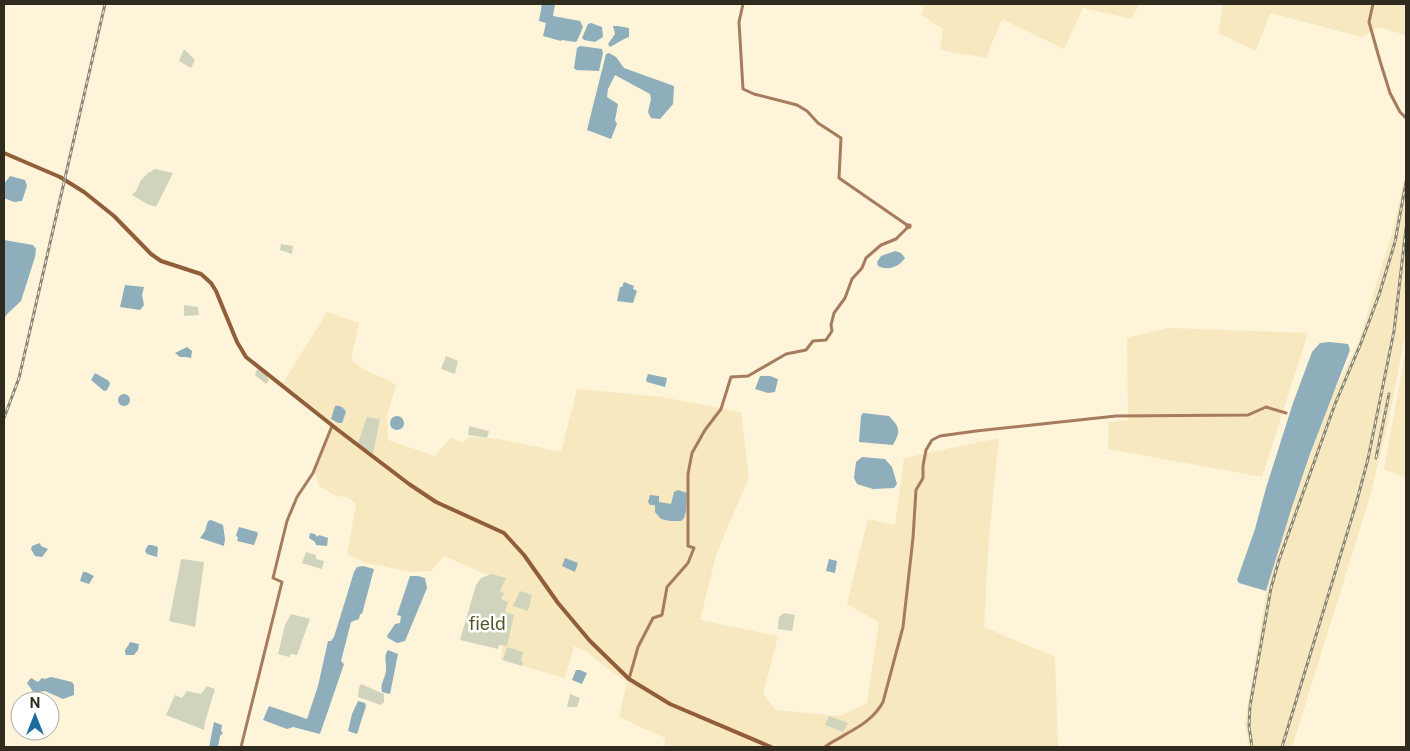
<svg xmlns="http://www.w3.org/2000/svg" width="1410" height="751" viewBox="0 0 1410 751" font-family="'Public Sans',sans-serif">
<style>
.built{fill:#f7e8bf}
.green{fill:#d1d4bd}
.water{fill:#8daeba}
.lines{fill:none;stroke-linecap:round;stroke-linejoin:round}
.secondary{stroke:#a67b5e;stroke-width:3}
.primary{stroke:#925e3a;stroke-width:4}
.rail-casing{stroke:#8c8672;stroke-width:3}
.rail{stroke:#fff;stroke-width:1;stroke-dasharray:4;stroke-linecap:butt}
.labels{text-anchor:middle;stroke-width:5;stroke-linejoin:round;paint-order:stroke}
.park-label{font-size:18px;fill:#535726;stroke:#fff}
</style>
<rect width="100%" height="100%" fill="#fdf4d9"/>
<!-- built -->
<g class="built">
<path d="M925 4H1139L1131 19 1083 8 1064 49 1002 19 986 58 940 50 943 29 921 15Z"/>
<path d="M1220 4H1406V35L1378 27 1362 37 1270 13 1256 51 1218 33 1223 5Z"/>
<path d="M1404 179H1406V331L1387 428 1369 500 1292 747H1249L1245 723 1266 594 1283 535 1327 406 1358 344 1394 226Z"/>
<path d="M327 312 359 323 351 360 365 370 390 381 396 385 387 415 388 440 435 456 451 437 462 443 470 437 498 439 561 452 577 389 662 397 741 412 749 477 716 555 700 620 778 636 763 694 776 710 840 716 867 703 879 622 847 604 868 519 895 525 904 458 999 438 989 537 984 627 1055 657 1058 747H665V738L619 717 627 682 603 665 585 650 574 646 565 678 501 660 506 616 495 611 501 581 444 556 431 571 412 572 366 563 347 554 356 504 347 497 336 496 319 486 315 473 320 454 333 423 283 383Z"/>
<path d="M1168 328 1308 333 1262 477 1108 449 1109 422 1128 420 1127 338Z"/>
<path d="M1406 348V478L1384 469Z"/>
</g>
<!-- green -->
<g class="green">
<path d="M184 49 195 60 191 68 179 61Z"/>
<path d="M155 169 173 173 156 207 147 204 132 195 136 191 141 180 148 173Z"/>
<path d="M281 244 293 246 292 254 280 250Z"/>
<path d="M184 305 198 307 199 315 184 316Z"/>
<path d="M446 356 458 361 455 374 441 369Z"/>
<path d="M257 369 265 374 269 380 266 384 255 375Z"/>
<path d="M367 417 380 419 373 454 358 443Z"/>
<path d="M469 426 489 431 487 438 468 435Z"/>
<path d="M306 552 316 555V559L324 561 322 569 302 563Z"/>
<path d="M182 559 204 562 195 627 169 621 181 560Z"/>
<path d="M492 574 506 578 500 591 504 593 501 599 508 602 505 612 514 615 507 646 499 645 498 649 460 640 476 585 481 578Z"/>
<path d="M520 591 532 595 528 611 513 606Z"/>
<path d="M784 613 795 615 792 631 778 629 779 617Z"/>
<path d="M291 614 310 619 297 655 291 654 289 657 278 654 285 625Z"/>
<path d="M507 647 523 652 521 661 523 662 522 666 503 660Z"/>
<path d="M361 684 384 694V702L381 705 358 697 359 688Z"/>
<path d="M207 686 215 689 205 722 204 730 166 715 175 695 182 698 187 691 201 694Z"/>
<path d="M570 694 580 698 577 707H567Z"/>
<path d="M829 716 848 723 843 732 825 725Z"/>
</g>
<!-- water -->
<g class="water">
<path d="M542 4H555L553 16 580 21 583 27 577 41 575 42 562 40 561 41 543 36 546 23 539 21Z"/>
<path d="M591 23 602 27 603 37 595 42 584 40 582 38 588 24Z"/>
<path d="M613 26H618L629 28V37C620 40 617 44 610 47L608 44 615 34Z"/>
<path d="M580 46 602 49 603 53 599 71 576 70 574 68 577 48Z"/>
<path d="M609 53 616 57 624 68 674 86 673 104 660 119 651 118 648 112 651 99 650 94 615 75 608 89 607 97 618 104 615 120 617 124 611 139 587 130 606 54Z"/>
<path d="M10 176 25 180 27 186 22 201 14 202 4 198V184Z"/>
<path d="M4 240 33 245 36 249 35 257 21 301 7 314 4 319Z"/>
<path d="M895 251 901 253 905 258C899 267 888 271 878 266L877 262 881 256Z"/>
<path d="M624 282 634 286 633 289 637 291 633 303 617 301 620 287H622Z"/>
<path d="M125 285 144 287 142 295 144 305 140 310 120 307Z"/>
<path d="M1329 342 1348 344 1350 350 1310 454 1292 507 1266 591 1239 583 1237 580 1255 529 1266 488 1293 403 1312 352 1320 343Z"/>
<path d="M187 347 192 351 191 358 186 357H180L175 353Z"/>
<path d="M95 373 109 381 110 384 107 390 104 391 91 380Z"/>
<path d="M648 374 667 378 665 387 647 382 646 380Z"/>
<path d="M760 376H770L778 379 775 392 768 393 755 389Z"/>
<circle cx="124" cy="400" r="6"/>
<path d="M335 406C340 405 344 408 346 412L342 423H338L331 419Z"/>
<path d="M863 413 889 416C900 428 901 430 893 445L859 442 861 416Z"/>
<circle cx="397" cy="423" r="7"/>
<path d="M862 457 885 459 892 467 897 484 894 488 873 489 857 484 854 478 856 462Z"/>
<path d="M678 490 687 493 686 511 684 518 681 521H670L661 519 655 512V505H650L648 502 650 495 659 496V502L671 504 674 492Z"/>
<path d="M211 520 223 525 225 539 224 546 200 538 205 531 208 521Z"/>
<path d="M239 527 257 532 258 534 254 545 237 541 238 538 236 535Z"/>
<path d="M310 533 315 534 317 537 319 535 328 538 327 546 316 545 315 542 309 538Z"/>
<path d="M40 543 41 546 48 549 42 557 35 556 31 549 32 546Z"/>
<path d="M148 545H152L158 547 157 557 147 554 145 551Z"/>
<path d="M565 558 578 563 575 572 562 566Z"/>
<path d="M829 559 837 561 835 573 826 571Z"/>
<path d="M363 566 374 569 362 614H360L359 619 351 622 341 661 344 664 320 734 293 727 287 729 263 720 269 706 307 719 318 686 328 641H331L334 637 354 572 357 567Z"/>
<path d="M83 572H86L94 576 89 584 80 581Z"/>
<path d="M410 576H418L425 578 427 588 405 641 397 643 388 638 387 636 395 624 400 623 401 616 397 615Z"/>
<path d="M130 642 139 644 138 650 134 655H126C123 648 128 648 130 642Z"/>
<path d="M388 650 398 654 390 694 382 692C380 683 385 679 386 671 387 663 383 657 388 650Z"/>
<path d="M576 670H580L587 673 582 684 572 680Z"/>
<path d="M51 677 72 682 74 685V695L63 699 45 691 34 693 27 683 31 678 38 682 42 678 45 679Z"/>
<path d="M358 701 365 703 366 706 357 734 348 731 352 714Z"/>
<path d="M214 722 222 725 221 731 223 733 220 736 218 747H209Z"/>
</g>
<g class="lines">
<!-- secondary -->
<g class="secondary">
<path d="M743 4 739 22 743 89 754 94 797 105 807 111 818 123 841 138 839 178 907 225"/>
<path d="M1373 4 1369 22 1380 61 1390 93 1400 112 1406 118"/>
<path d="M629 679 638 647 653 618 662 615 667 587 688 563 694 548 688 546V474L692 453 705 430 721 409 731 377 748 376 786 354 806 350 813 341 826 340 832 331 831 325 834 313 845 298 852 279 862 268 866 258 881 245 896 239 907 228 910 227V225H907V228"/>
<path d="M241 747 282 582 273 578 287 521 297 497 313 473 332 426"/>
<path d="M825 747C832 741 839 739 846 734 861 726 875 717 883 702L903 627 913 538 916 490 923 478V466L926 450 932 440 940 436 976 431 1116 416 1248 415 1266 407 1286 413"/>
</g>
<!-- primary -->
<path class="primary" d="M4 153 60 177 84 192 114 216 151 254 161 261 201 274 211 283 216 291 237 342 246 357 338 430 409 484 436 502 504 533 524 555 558 603 590 641 629 679 670 704 771 747"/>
<defs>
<g id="rail">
<path d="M4 418 19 378 105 4"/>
<path d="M1376 458 1389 394"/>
<path d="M1252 747 1249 726 1250 706 1271 588 1279 560 1335 404 1361 343 1379 295 1395 242 1406 182"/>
<path d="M1282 747 1356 504 1368 459 1394 331 1406 228"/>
</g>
</defs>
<!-- rail casing -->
<use href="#rail" class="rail-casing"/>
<!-- rail -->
<use href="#rail" class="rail"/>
</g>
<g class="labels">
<!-- park labels -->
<g class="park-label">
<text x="487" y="630">field</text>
</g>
</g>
<!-- border -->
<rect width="1410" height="751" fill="none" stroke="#2f2b1e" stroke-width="10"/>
<!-- north arrow -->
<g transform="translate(35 716)"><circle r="24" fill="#ffffff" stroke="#acaaa5"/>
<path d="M0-4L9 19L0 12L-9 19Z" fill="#1a6c9d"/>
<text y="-8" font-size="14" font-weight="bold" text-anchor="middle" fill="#2f2b1e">N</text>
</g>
</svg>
